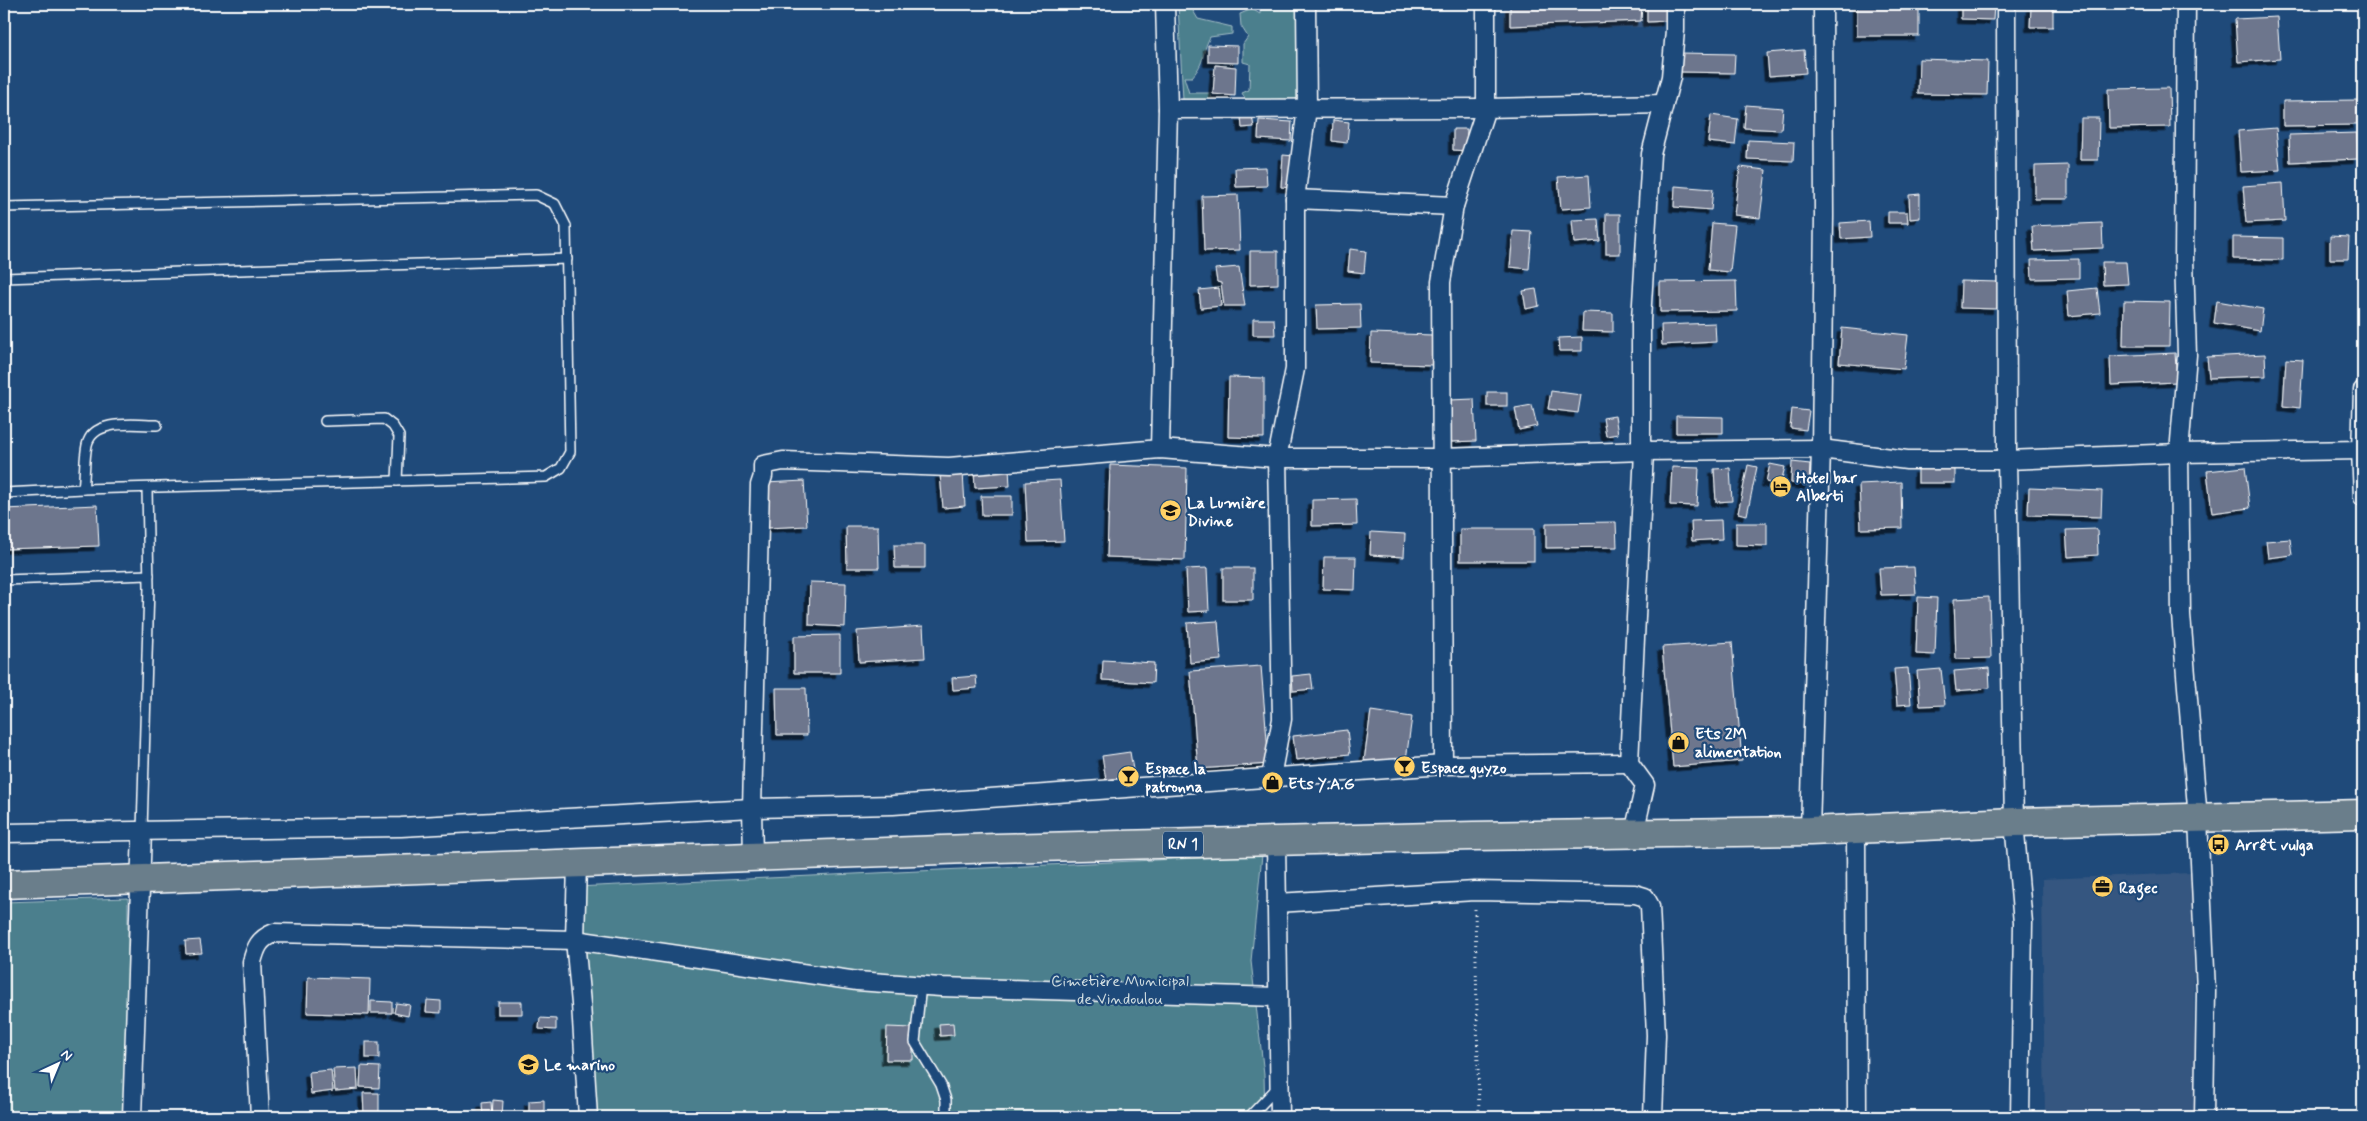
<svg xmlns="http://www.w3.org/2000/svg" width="2367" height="1121" viewBox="0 0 2367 1121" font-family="Mynerve,sans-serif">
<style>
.built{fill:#365780}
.green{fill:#4b7f8d;stroke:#a5bfc6}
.building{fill:#6d768d;stroke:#fff;filter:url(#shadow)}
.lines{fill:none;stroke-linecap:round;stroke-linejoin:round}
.service-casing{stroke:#fff;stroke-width:12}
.minor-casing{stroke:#fff;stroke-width:21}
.trunk-casing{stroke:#fff;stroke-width:31}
.path{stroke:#fff;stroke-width:3;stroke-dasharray:1 4;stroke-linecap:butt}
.service{stroke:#1f4a7a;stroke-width:9}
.minor{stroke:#1f4a7a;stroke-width:18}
.trunk{stroke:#6b7e8b;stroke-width:28}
.labels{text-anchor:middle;stroke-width:4.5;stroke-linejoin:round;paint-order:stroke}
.shield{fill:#1f4a7a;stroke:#bcc9d7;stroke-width:1}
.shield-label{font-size:15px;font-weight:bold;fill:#fff}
.poi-label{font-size:16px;font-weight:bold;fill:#fff;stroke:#1f4a7a;text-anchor:start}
.park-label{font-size:16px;fill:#d2dfe2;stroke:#1f4a7a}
</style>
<defs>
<filter id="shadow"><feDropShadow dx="-4.5" dy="4.5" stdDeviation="0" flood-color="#0009"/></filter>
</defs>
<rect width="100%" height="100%" fill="#1f4a7a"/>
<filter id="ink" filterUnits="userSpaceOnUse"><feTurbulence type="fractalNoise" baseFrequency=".02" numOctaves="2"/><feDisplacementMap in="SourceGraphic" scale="10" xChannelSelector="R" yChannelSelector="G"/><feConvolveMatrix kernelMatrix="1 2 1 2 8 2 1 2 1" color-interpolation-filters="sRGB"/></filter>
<g filter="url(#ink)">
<!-- built -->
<g class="built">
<path d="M1504 4H1659L1660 27 1505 28Z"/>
<path d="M2192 873 2196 1117H2045L2042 879Z"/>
</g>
<!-- green -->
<g class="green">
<path d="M1178 4H1189L1198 19 1232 27V34L1210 37C1201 54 1206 61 1192 77H1184L1189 93H1210L1212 98H1218L1216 106H1196L1183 100Z"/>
<path d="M1260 4H1304L1300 104 1280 99 1248 104 1242 93 1249 90 1250 64 1243 62V44L1248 37 1241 26 1240 14 1252 9 1260 14Z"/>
<path d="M1262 855 1251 961 1264 1075 1265 1117H587L576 887Z"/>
<path d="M128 898V1117H4V902Z"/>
</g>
<!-- building -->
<g class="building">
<path d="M1642 4 1641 21 1510 26V6Z"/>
<path d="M1647 4H1666L1667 21 1647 22Z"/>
<rect x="1857" y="4" width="62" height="32"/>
<path d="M1961 4H1994L1993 20 1961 19Z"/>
<path d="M2031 7H2053V27H2030Z"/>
<path d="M2277 17 2280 59 2238 62 2235 19Z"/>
<path d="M1208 45 1238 46V63L1208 62Z"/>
<path d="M1804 50 1806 73 1769 76 1767 53Z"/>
<path d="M1680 53 1735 54 1734 73 1680 72Z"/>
<path d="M1919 59 1988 61 1987 95 1918 94Z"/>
<path d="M1215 65 1236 67 1235 96 1213 94Z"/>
<path d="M2169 88 2170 127 2109 128 2108 89Z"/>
<path d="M2357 100V125L2283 126V101Z"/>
<path d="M1746 105 1783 108 1781 130 1744 128Z"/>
<path d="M1711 115 1738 119 1735 145 1708 142Z"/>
<path d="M1252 116 1254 127 1242 128 1241 117Z"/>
<path d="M2081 118H2099L2098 160H2080Z"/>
<path d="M1259 120 1292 122 1291 141 1258 139Z"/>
<path d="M1333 120 1349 122 1347 143 1332 141Z"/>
<path d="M2276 128 2280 170 2241 172 2238 131Z"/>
<path d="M1453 129H1467L1466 151 1453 150Z"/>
<path d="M2357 133 2358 159 2290 162 2289 135Z"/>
<path d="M1748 140 1794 142 1793 161 1747 159Z"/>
<path d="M1283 155 1294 156 1292 188 1281 187Z"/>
<path d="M2068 165V199H2035V166Z"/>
<path d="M1266 167 1267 186 1236 187 1235 168Z"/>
<path d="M1740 167 1766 170 1760 218 1734 215Z"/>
<path d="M1589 175 1591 207 1561 209 1558 177Z"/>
<path d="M2283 183 2285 221 2246 223 2243 186Z"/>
<path d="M1675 186 1713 189 1711 210 1674 207Z"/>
<path d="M1920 194V218L1910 219 1909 195Z"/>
<path d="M1238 195 1240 250 1204 251 1202 196Z"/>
<path d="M1888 212H1907L1908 223H1888Z"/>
<rect x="1606" y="214" width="14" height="40"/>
<path d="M1598 219 1600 241 1574 243 1572 220Z"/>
<path d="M1869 221 1870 237 1841 239 1840 223Z"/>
<path d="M1712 223 1735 225 1730 272 1708 270Z"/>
<path d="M2102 223 2103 248 2034 251 2032 226Z"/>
<path d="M1513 231 1532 232 1529 269 1510 267Z"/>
<path d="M2330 236 2349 237 2348 259H2330Z"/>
<path d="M2233 237 2283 238V260L2233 259Z"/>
<path d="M1350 249 1366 251 1364 273 1348 271Z"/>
<path d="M1250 251H1278V284L1250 285Z"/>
<path d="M2079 259V278L2032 279 2031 260Z"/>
<path d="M2102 262H2126L2128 284 2103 285Z"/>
<path d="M1239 267 1245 306H1224L1221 283 1217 282 1215 269Z"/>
<path d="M1736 281 1737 311 1660 312V282Z"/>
<path d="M1961 281 1998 282 1997 309 1960 308Z"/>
<path d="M1219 288 1221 306 1201 308 1199 290Z"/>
<path d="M2097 288 2100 313 2069 316 2067 291Z"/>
<path d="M1536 289 1539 306 1526 309 1523 291Z"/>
<path d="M2124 301 2170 302 2169 346H2123Z"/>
<path d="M2217 301 2263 309 2260 331 2214 323Z"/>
<path d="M1360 304 1361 328 1317 329 1316 305Z"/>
<path d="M1583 312 1613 313V332L1582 331Z"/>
<path d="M1253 319H1274L1275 335H1253Z"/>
<path d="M1715 323 1716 342 1662 345 1661 325Z"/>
<path d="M1842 328 1908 335 1904 369 1839 363Z"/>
<path d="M1371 333 1433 335 1432 365 1370 363Z"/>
<path d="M1582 337V351H1559L1558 338Z"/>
<path d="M2175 353 2177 382 2111 385 2110 356Z"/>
<path d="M2265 354 2266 376 2209 378 2207 357Z"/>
<path d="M2286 359 2303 360 2300 408 2283 406Z"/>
<path d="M1229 377 1264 378V438L1228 437Z"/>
<path d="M1551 391 1581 395 1578 413 1548 409Z"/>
<rect x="1487" y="392" width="20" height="14"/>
<path d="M1474 399 1476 441 1451 442 1449 400Z"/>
<path d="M1532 405 1537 426 1519 430 1515 408Z"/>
<path d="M1792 409 1809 411 1806 430 1790 428Z"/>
<path d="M1615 416 1618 434 1606 436 1603 418Z"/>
<path d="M1676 416 1723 417V433H1676Z"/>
<path d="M1792 462 1810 464 1809 485 1791 483Z"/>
<path d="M1770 464 1785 467 1780 486 1766 482Z"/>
<path d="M1110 465 1187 468 1185 560 1107 557Z"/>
<path d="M1748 465 1757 467 1747 515 1738 513Z"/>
<path d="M1672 467 1699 468 1697 506 1670 505Z"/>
<path d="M2245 467 2250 508 2212 513 2207 471Z"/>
<path d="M1009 468 1010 486 975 488 974 470Z"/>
<path d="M1730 468 1732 501 1716 502 1714 469Z"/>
<rect x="1918" y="469" width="37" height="14"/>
<path d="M963 472 965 506 943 508 940 474Z"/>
<path d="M1060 480 1064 541 1028 542 1025 482Z"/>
<path d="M804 481 807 526 767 528 765 483Z"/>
<path d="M1901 482 1902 528 1861 529 1859 484Z"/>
<path d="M2029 488 2102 491 2101 517 2028 515Z"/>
<path d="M981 496H1012V515H982Z"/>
<path d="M1356 499 1357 525 1312 526V500Z"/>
<path d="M97 505 99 546 4 549V509Z"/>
<path d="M1721 520 1722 539 1692 541 1691 521Z"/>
<path d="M1616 522 1617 547 1546 548V523Z"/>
<path d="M1736 523H1767V546L1736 545Z"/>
<path d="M846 526H878L879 568H847Z"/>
<rect x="1460" y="529" width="74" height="32"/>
<path d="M2097 529 2098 555 2068 557 2066 530Z"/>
<path d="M1371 532 1405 534 1404 557 1370 555Z"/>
<path d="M2290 539 2292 555 2268 558 2266 541Z"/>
<path d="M894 545H925V568H895Z"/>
<path d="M1324 557H1356L1355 590 1323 589Z"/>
<path d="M1914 567 1916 594 1881 595 1879 568Z"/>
<path d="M1207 568 1209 611 1188 612 1186 569Z"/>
<rect x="1223" y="568" width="30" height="32"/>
<path d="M810 582 846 583 845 627 809 625Z"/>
<path d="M1918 597 1937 598 1935 655 1916 654Z"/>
<path d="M1989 597 1991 658 1956 659 1954 599Z"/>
<path d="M1218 621 1221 660 1190 663 1187 623Z"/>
<path d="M923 626 925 658 859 662 857 631Z"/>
<path d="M840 635V673H794V636Z"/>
<path d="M1732 642 1742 761 1673 767 1662 647Z"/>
<path d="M1103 660 1154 663 1153 683 1102 680Z"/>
<path d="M1261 666 1269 764 1198 769 1190 671Z"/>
<path d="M1908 668 1911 704 1897 705 1894 669Z"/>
<path d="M1989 668 1990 688 1956 691 1954 671Z"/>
<path d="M1941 669 1945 705 1920 706 1917 671Z"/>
<path d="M1311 674 1313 689 1293 691 1292 676Z"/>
<path d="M976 676 977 688 953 690 952 678Z"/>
<path d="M776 688H806L807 735H777Z"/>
<path d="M1371 711 1412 717 1405 767 1364 761Z"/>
<path d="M1347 730 1350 754 1296 760 1293 736Z"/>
<path d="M1130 752 1134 776 1106 780 1102 756Z"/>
<path d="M200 940 202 953 186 954 185 941Z"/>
<path d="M308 977 370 979 369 1015 307 1013Z"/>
<path d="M427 1000 441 1001V1013L426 1012Z"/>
<path d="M371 1001 392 1002V1013H371Z"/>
<rect x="498" y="1002" width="24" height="12"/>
<path d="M396 1003 410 1005 408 1016 394 1013Z"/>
<path d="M540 1018 556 1019V1030L539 1029Z"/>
<path d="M953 1023 954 1035 940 1036 939 1024Z"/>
<path d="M887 1027 913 1028V1060H886Z"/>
<rect x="366" y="1042" width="13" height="16"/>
<path d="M361 1066 380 1067 379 1088 360 1087Z"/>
<path d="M357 1068 358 1089 335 1091 333 1069Z"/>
<path d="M331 1070 333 1091 311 1094 309 1072Z"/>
<path d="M363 1093H379V1115H364Z"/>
<path d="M493 1100 503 1101 502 1117H492Z"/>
<path d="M544 1100V1113H529V1101Z"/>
<path d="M491 1102 492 1117H483L482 1103Z"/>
</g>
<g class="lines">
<defs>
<g id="service">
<path d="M4 207 536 195 555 204 566 226 570 452 561 468 546 477 83 489 4 493"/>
<path d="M4 278 567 259"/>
<path d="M325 421 384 419 393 426 399 436 397 481"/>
<path d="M83 489C85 475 84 459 87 445 93 418 136 425 157 425"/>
<path d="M4 580 149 575"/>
<path d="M142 831 149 587 147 489"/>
<path d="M921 985 915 1042 941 1085 946 1100V1117"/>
<path d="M1249 1117 1279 1086"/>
</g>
<g id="minor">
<path d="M2006 4 2007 460 2014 822 2023 923 2020 1117"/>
<path d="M2186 4 2184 259 2187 355 2179 453 2181 615 2198 819 2206 991 2204 1117"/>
<path d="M1168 109 1486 108 1663 104"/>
<path d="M1295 199 1454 206"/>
<path d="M2363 390 2361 450 2363 497"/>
<path d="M1160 449 1168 109 1165 4"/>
<path d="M1443 765 1441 282 1454 206 1486 108V4"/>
<path d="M1271 777 1282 719 1277 458 1295 369V199L1307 108 1306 4"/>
<path d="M1856 829 1857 1117"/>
<path d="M1810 831 1821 449 1824 216 1823 4"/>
<path d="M4 833 401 827 752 808 893 805 1443 765 1629 763"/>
<path d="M1634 833 1645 785 1629 763 1644 451 1641 442V320L1651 154 1671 77 1675 30V4"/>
<path d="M1276 842 1280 1117"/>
<path d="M753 858 752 808 760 485 763 476V465L783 461 949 467 1160 449 1277 458H1442L1644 451 1821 449 1907 460H2007L2179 453 2363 450"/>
<path d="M577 863 575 940 581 1004 588 1117"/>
<path d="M1277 903 1475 891 1635 894 1645 897 1650 906 1656 1035 1653 1117"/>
<path d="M132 1117 142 831"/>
<path d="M260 1117 252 962C256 947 259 939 274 933L575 940 857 981 941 987 1278 997"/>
</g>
<path id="trunk" d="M4 884 996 848 1473 836 1810 831 2014 822 2363 814"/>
</defs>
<!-- service casing -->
<use href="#service" class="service-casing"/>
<!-- minor casing -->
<use href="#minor" class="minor-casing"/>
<!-- trunk casing -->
<use href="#trunk" class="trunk-casing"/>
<!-- path -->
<path class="path" d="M1475 909 1479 1117"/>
<!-- service -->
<use href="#service" class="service"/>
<!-- minor -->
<use href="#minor" class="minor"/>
<!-- trunk -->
<use href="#trunk" class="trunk"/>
</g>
</g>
<!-- icons -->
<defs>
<symbol id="hotel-disc" viewBox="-11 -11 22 22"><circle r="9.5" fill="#ffd166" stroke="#1f4a7a"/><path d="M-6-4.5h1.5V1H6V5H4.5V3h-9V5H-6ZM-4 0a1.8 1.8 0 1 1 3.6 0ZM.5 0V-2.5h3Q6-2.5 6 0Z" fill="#111"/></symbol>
<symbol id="school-disc" viewBox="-11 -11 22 22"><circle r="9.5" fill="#ffd166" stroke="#1f4a7a"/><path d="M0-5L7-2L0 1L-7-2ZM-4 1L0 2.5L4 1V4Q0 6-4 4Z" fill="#111"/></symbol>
<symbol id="shop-disc" viewBox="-11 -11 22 22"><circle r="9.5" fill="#ffd166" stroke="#1f4a7a"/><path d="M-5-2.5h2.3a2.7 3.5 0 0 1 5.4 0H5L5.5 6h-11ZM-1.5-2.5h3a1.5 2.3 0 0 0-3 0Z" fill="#111"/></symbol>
<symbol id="bar-disc" viewBox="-11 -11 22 22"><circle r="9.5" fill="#ffd166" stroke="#1f4a7a"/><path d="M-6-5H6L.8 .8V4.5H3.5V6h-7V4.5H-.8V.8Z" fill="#111"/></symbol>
<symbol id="bus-disc" viewBox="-11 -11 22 22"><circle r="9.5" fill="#ffd166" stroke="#1f4a7a"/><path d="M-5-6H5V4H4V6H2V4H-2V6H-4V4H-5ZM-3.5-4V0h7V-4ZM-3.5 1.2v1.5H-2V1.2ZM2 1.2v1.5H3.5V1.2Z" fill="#111"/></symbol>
<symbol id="office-disc" viewBox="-11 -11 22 22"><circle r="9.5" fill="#ffd166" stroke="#1f4a7a"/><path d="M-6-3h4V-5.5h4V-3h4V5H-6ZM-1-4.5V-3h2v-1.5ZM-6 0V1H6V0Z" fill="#111"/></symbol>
</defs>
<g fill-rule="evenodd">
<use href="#hotel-disc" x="1768" y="474" width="25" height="25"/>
<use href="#school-disc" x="1158" y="498" width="25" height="25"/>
<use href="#shop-disc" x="1666" y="730" width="25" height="25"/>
<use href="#bar-disc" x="1392" y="754" width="25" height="25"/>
<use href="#bar-disc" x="1116" y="764" width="25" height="25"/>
<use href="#shop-disc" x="1260" y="770" width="25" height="25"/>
<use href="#bus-disc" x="2206" y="832" width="25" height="25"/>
<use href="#office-disc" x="2090" y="874" width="25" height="25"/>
<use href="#school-disc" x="516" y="1052" width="25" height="25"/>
</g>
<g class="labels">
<!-- shield labels -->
<rect class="shield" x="1163" y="831.5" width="40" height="25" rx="4"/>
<g class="shield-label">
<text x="1183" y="849">RN 1</text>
</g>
<!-- poi labels -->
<g class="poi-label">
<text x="1796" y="483">Hotel bar<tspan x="1796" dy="18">Alberti</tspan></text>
<text x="1187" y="508">La Lumière<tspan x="1187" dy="18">Divine</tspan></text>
<text x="1695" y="739">Ets 2M<tspan x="1695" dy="18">alimentation</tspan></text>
<text x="1421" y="773">Espace guyzo</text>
<text x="1145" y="774">Espace la<tspan x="1145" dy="18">patronna</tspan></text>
<text x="1288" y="789">Ets Y.A.G</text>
<text x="2235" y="850">Arrêt vulga</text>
<text x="2119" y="893">Ragec</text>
<text x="544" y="1070">Le marino</text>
</g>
<!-- park labels -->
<g class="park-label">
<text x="1120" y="986">Cimetière Municipal<tspan x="1120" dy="18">de Vindoulou</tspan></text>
</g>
</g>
<!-- margin -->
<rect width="2367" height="1121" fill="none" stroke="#1f4a7a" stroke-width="20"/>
<rect x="10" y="10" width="2347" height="1101" fill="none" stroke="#fff" stroke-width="2" filter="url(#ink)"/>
<!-- north arrow -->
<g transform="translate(58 1064) rotate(44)" stroke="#1f4a7a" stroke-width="4" paint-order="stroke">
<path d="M0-4L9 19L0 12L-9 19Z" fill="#ffffff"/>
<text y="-8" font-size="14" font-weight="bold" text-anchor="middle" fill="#ffffff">N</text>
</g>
</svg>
